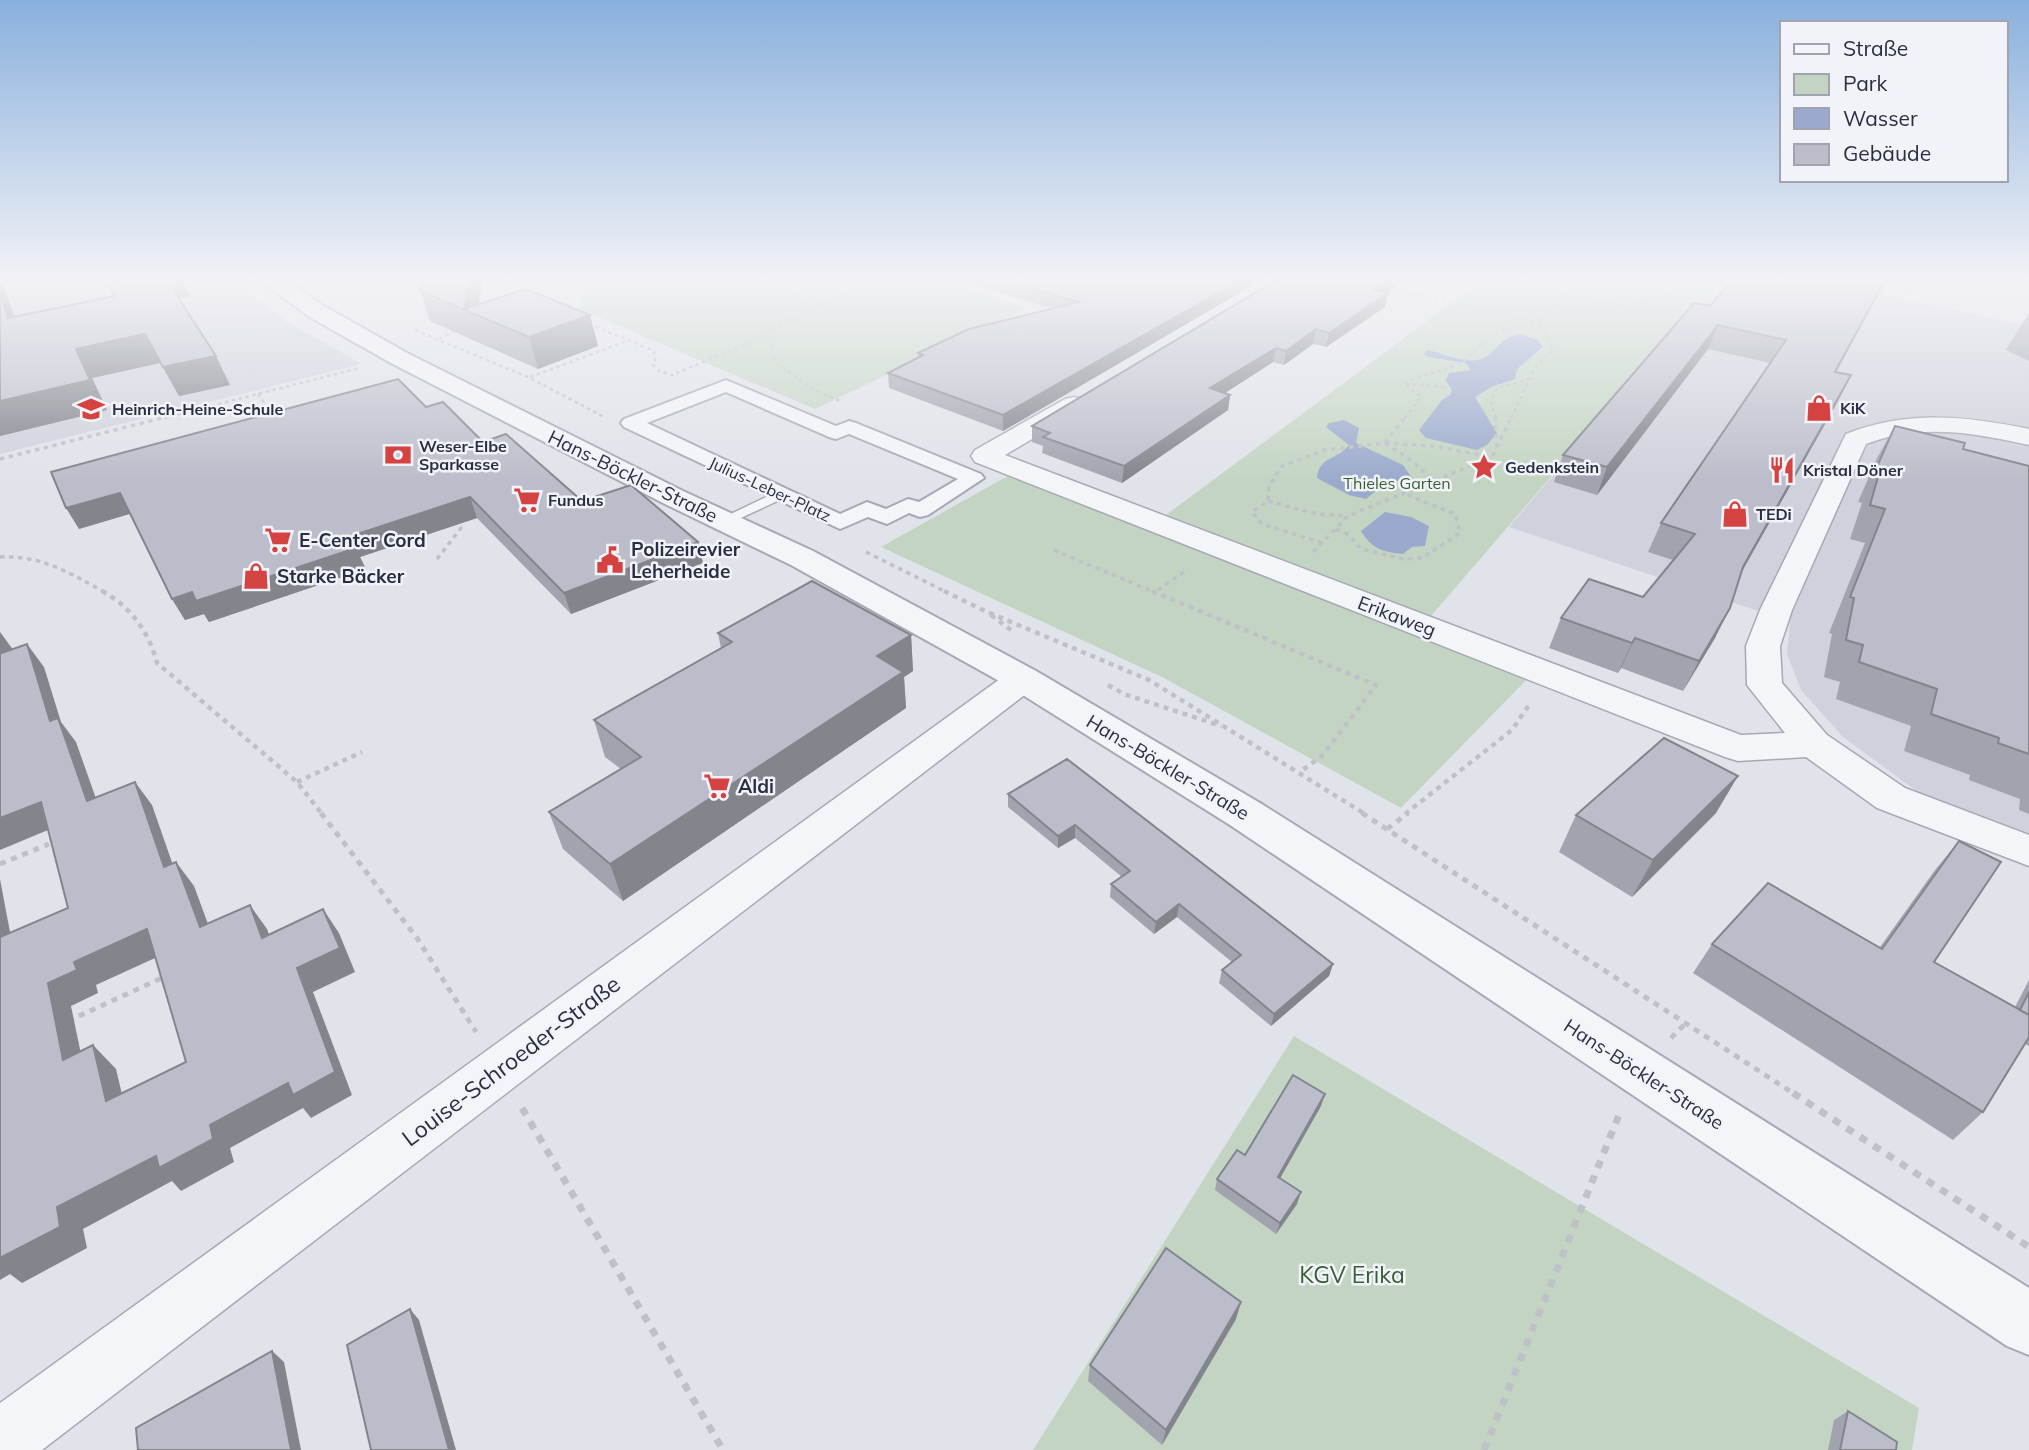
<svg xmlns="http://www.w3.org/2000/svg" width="2029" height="1450" viewBox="0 0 2029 1450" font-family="Mulish,sans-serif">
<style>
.built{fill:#cfd2dc}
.green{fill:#c3d5c2}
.water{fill:#9baacc}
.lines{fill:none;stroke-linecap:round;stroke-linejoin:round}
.service-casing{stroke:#a6a9b5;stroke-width:3}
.pedestrian-casing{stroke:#a6a9b5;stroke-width:4}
.minor-casing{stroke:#a6a9b5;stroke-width:3}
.tertiary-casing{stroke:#a6a9b5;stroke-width:4}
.path-far4{stroke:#bfc1c9;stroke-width:2.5;stroke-dasharray:3.5 3.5;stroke-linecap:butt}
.path-far3{stroke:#bfc1c9;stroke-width:3.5;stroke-dasharray:4.5 4.5;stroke-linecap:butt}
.path-far2{stroke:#bfc1c9;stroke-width:4.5;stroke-dasharray:5 5;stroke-linecap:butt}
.path-far1{stroke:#bfc1c9;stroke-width:5;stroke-dasharray:6 6;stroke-linecap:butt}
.path{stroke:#bfc1c9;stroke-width:7;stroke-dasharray:8 8;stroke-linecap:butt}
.service{fill:#f4f5f8;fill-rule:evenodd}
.pedestrian{fill:#f4f5f8;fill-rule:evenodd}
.minor{fill:#f4f5f8;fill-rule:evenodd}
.tertiary{fill:#f4f5f8;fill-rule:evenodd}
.wall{fill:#a1a3ae}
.shaded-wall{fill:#83858d}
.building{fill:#bbbeca;stroke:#83858d;stroke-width:2;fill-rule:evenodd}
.labels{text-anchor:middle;stroke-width:5;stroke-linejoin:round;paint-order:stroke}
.far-poi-label{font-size:16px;font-weight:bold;fill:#292e43;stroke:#f1f3f8;text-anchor:start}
.far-park-label{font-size:16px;fill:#365f35;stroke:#f1f3f8}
.far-street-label{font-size:16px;fill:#292e43;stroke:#f1f3f8}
.street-label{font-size:19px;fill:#292e43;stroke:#f1f3f8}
.poi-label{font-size:19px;font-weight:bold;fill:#292e43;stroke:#f1f3f8;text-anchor:start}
.near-street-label{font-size:23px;fill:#292e43;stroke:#f1f3f8}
.near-park-label{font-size:23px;fill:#365f35;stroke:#f1f3f8}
</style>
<rect width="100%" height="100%" fill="#e1e3ea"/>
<!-- built -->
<g class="built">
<path d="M0 278H230L287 322 362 364 0 454Z"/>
<path d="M1722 278H1805L2029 326V836L1918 792 1843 737 1801 690 1787 654 1790 622 1509 527Z"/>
</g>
<!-- green -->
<g class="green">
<path d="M587 278H930L1027 308 815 409 579 309Z"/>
<path d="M1485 278H1722L1431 616 1162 518Z"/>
<path d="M1013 473 1532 674 1401 808 1162 677 881 547Z"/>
<path d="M1294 1036 1919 1408 1912 1450H1033Z"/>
</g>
<!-- water -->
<g class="water">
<path d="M1521 334 1538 340 1543 347 1517 369 1515 379 1491 387 1475 397 1497 433 1487 445 1477 450 1426 438 1419 430 1442 400 1450 395 1452 390 1446 381 1449 373 1471 370 1466 363 1428 357 1424 354 1427 350C1444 353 1467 366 1483 358 1500 350 1499 337 1521 334Z"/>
<path d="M1344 420 1359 428 1356 443 1403 465 1414 481C1397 483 1385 477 1368 480L1377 490 1366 499 1349 495 1317 478C1319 456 1338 460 1349 445L1326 427 1329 423Z"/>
<path d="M1385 512 1411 517 1429 526 1425 546 1412 547 1403 554C1383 552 1372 549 1361 531Z"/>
</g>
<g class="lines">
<defs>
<g id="service">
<path d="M1908 278H1917L1910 288H1904Z"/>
<path d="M781 490 786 491V497L728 524 723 525 716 521Z"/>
</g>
<path id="pedestrian" d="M726 380 836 426 849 421 856 423 981 474 984 478 928 515 920 517 909 513 887 524 868 517 840 529 624 427 621 423 624 419ZM726 392 829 437 836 439 849 434 958 479 919 502 908 499 886 509 867 502 840 514 647 423Z"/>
<g id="minor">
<path d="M1074 397 1083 399 1086 404 1083 409 1005 455 1741 735 1785 733 1747 685 1746 646 1760 610 1846 434C1908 410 1965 416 2029 429V445C1974 433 1920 423 1866 444L1792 610 1780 646 1782 683 1827 735 1905 788 2029 835V866L1877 808 1806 757 1738 761 1725 757 975 462 971 456 975 450 1065 399Z"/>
<path d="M1023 668 1035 671 1040 679 1035 687 42 1450H0V1403L1011 671Z"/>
</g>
<path id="tertiary" d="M257 278H282L324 306 407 353 683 491 813 551 1036 671 1260 803 2029 1288V1355L2007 1346 1230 825 1010 687 791 565 663 503 391 363 308 316Z"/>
</defs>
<!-- service casing -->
<use href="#service" class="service-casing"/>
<!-- pedestrian casing -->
<use href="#pedestrian" class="pedestrian-casing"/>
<!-- minor casing -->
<use href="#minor" class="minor-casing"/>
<!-- tertiary casing -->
<use href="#tertiary" class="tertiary-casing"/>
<!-- path-far4 -->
<g class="path-far4">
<path d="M779 278 785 290 810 309"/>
<path d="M1615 278 1642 288"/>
<path d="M1387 288 1540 323"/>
<path d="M1643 288 1660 289 1669 294 1654 296 1640 291Z"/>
<path d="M1660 289 1666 282 1663 278"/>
<path d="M524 291 546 278"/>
<path d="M517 295 520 278"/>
<path d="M1562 295 1606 302 1627 299 1643 302 1650 296"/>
<path d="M1614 304 1636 309 1643 302"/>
<path d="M589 324 652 350 656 357 653 365 659 371 675 376"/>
<path d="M415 330 530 378 604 417"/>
<path d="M773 330 770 341 775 362 813 389 840 401"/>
<path d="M1503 331 1506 316"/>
<path d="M439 339 456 330"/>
<path d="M676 373 750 343 810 309 847 294 904 278"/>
<path d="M530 377 627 341"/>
<path d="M1405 384C1420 374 1435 374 1451 367 1467 361 1477 347 1489 337 1502 327 1527 329 1543 327"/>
<path d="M1406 384 1446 387"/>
<path d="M258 394 273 416"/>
<path d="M164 418 359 368"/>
<path d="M1405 418 1421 397 1405 384"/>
<path d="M1496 418 1491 402 1497 388 1530 379"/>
<path d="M1511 418 1536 366 1553 350 1540 323 1575 278"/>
</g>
<!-- path-far3 -->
<g class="path-far3">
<path d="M1495 416 1497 446"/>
<path d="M1385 443 1432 446 1491 457"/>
<path d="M1385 443 1415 463 1433 482"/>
<path d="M0 459 170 416"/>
<path d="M1268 501 1317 514 1347 516"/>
<path d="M1336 529 1349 535 1361 549 1403 559 1422 558 1460 533 1455 514 1405 494"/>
<path d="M1322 543 1262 524 1252 512 1268 501 1269 486 1282 466 1325 450 1385 443 1406 416"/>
<path d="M1054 550 1156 593"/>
<path d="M866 552 948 593"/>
<path d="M1313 552 1348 516 1492 457 1512 416"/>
<path d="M0 557C41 555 70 573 106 593"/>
<path d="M437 559 461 528 455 521"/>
<path d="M1158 590 1188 569"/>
</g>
<!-- path-far2 -->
<g class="path-far2">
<path d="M102 591C131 607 149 632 157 663L297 782 322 814"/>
<path d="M944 591 985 611 1149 680 1365 814"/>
<path d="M1152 591 1376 685 1323 755 1300 772"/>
<path d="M991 615 1015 633"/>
<path d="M1108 685 1124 694 1221 726"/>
<path d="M297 782 362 752"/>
<path d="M1405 814 1512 730 1531 702"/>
</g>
<!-- path-far1 -->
<g class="path-far1">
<path d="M321 813 417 938 476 1032"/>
<path d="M1362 813 1796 1095"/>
<path d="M1387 829 1408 813"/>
<path d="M0 864 49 844"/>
<path d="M68 1021 164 977"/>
<path d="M1671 1038 1686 1023"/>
</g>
<!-- path -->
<g class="path">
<path d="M1793 1093 2029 1247"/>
<path d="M522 1108 723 1450"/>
<path d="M1484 1450 1621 1110"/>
</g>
<!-- service -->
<use href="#service" class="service"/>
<!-- pedestrian -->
<use href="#pedestrian" class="pedestrian"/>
<!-- minor -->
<use href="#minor" class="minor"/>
<!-- tertiary -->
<use href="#tertiary" class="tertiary"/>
</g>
<!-- wall -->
<g class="wall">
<path d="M115 278H181L190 296 180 298 187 311 230 385 179 396 160 363 92 378 107 410 0 436V283L6 293 14 316 114 296 117 281Z"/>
<path d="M953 278H1265L1003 431 889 388 888 373 919 357 918 353 1053 309Z"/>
<path d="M1280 278H1409L1387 293H1388L1385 307 1326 347 1313 344 1284 365 1273 362 1224 393 1230 395 1228 410 1122 483 1042 453 1043 446 1032 442V426Z"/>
<path d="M1734 278H1904L1902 282 1887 279 1836 372 1838 401 1741 573 1715 638 1683 691 1621 668 1618 673 1549 648 1561 618 1643 597 1673 560 1648 552 1661 523 1770 363 1708 349 1597 495 1554 482 1563 455 1710 306Z"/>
<path d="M420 291 479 304 598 346 538 369 430 321Z"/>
<path d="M2028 314H2029V361L2006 350Z"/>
<path d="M426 407 582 501 698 542 703 563 571 614 477 518 360 557 366 569 209 622 204 614 185 620 172 599 130 514 79 529Z"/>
<path d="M1895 426 1963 449 2029 466V814L2019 810 2020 799 1969 780 1970 775 1904 751 1911 726 1836 699 1840 682 1824 677 1832 634 1829 633 1865 543 1850 539 1862 503 1858 502 1877 458Z"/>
<path d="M718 633 911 635 913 671 904 677 906 708 623 901 563 849 549 812 621 769 605 757 594 720 721 648Z"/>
<path d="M1067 759 1333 964 1329 976 1271 1026 1219 983 1222 970 1232 962 1177 917 1154 934 1110 897 1111 884 1122 877 1075 838 1058 848 1008 807V794Z"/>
<path d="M1716 813 1632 897 1559 852 1576 815Z"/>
<path d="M1959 841 1934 962 2015 1007 2029 980V1046L2025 1044 1983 1112 1953 1140 1693 973 1712 944 1880 947 1935 870Z"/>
<path d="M1321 1106 1280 1178 1297 1204 1276 1234 1215 1190 1217 1179 1245 1155Z"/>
<path d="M1236 1319 1162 1445 1088 1381 1090 1365Z"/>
<path d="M1848 1411 1896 1450H1828L1834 1420Z"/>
</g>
<!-- shaded-wall -->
<g class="shaded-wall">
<path d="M168 278H181L190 296 180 298 187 311 170 285Z"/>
<path d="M469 278H483L477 315 464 309Z"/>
<path d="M1244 278H1265L1003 431V415Z"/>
<path d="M1391 278H1409L1371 303 1374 290Z"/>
<path d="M1886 278H1887L1822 397 1835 372Z"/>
<path d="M0 283 6 293 25 345 8 318 0 294Z"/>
<path d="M1388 293 1385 307 1326 347 1329 333Z"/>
<path d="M590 315 598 346 538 369 529 337Z"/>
<path d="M1718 325 1708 349 1597 495 1607 467Z"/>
<path d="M1316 329 1313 344 1284 365 1286 351Z"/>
<path d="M145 334 160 363 92 378 107 410 0 436V401L76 349Z"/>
<path d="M1276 348 1273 362 1208 404 1210 388Z"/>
<path d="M216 356 230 385 179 396 163 367Z"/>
<path d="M1851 375 1838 401 1728 596 1743 567Z"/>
<path d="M1230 395 1228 410 1122 483 1124 466Z"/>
<path d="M120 493 132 513 79 529 66 508Z"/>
<path d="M470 497 477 518 360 557 366 569 209 622 204 614 185 620 172 599 348 537Z"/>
<path d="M698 542 703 563 571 614 564 593Z"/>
<path d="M1730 608 1715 638 1683 691 1699 661Z"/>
<path d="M0 632 14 651 2 653 0 642Z"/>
<path d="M911 635 913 671 904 677 906 708 623 901 610 864 877 656Z"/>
<path d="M1635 638 1621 668 1618 673 1632 643Z"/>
<path d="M27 644 44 667 61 722 76 742 105 824 87 801 50 721Z"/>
<path d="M1738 776 1716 813 1632 897 1653 860Z"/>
<path d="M135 782 152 805 182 891 164 867Z"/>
<path d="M41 802 60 825 0 850V818Z"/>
<path d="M1075 825V838L1058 848V836Z"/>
<path d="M176 862 194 886 218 951 200 927Z"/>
<path d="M0 879 16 964 0 947Z"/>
<path d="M1179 904 1177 917 1154 934 1156 922Z"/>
<path d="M250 905 267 929 279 962 262 938Z"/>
<path d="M323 909 339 933 355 972 313 992 352 1095 311 1118 303 1108 230 1148 234 1162 181 1191 172 1181 83 1229 87 1248 22 1283 10 1274 0 1280V1254L57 1207 210 1125 297 968Z"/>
<path d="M147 929 166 953 96 985 98 993 71 1006 87 1083 63 1060 48 983 74 962Z"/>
<path d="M1333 964 1329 976 1271 1026 1274 1014Z"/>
<path d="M93 1045 116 1069 129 1124 106 1101Z"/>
<path d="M1325 1094 1321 1106 1274 1189 1278 1177Z"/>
<path d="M1301 1192 1297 1204 1276 1234 1280 1223Z"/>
<path d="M1241 1302 1236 1319 1162 1445 1166 1430Z"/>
<path d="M410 1309 419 1320 456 1450H449Z"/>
<path d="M272 1351 284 1362 301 1450H291Z"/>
</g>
<!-- building -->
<g class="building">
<path d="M117 278H169L174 285H170L216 356 163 367 145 334 76 349 90 380 0 401V294L8 318 115 296 107 283 118 281Z"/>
<path d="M423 278H469L464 309 526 289 590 315 529 337 420 291Z"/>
<path d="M997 278H1244L1003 415 888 373 923 355 918 353 969 329 1079 302Z"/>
<path d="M1280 278H1391L1374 290 1388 293 1329 333 1316 329 1286 351 1276 348 1210 388 1230 395 1124 466 1043 437 1050 433 1032 426Z"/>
<path d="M1734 278H1886L1835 372 1851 375 1743 567 1730 608 1699 661 1635 638 1632 643 1561 618 1589 579 1643 597 1695 534 1661 523 1786 340 1718 325 1607 467 1563 455 1694 303 1710 306Z"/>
<path d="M398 379 426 407 443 402 483 442 506 434 582 501 631 485 698 542 564 593 470 497 348 537 356 548 196 601 192 592 172 599 120 493 66 508 51 472Z"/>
<path d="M1895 426 1965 443 1963 449 2029 466V754L1998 743 1999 738 1931 714 1937 689 1859 662 1863 645 1846 640 1854 598 1850 597 1885 509 1870 505 1880 470 1876 469Z"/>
<path d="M812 581 911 635 877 656 903 672 610 864 549 812 641 757 594 720 732 642 718 633Z"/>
<path d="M0 642 2 653 27 644 50 721 58 718 87 801 135 782 164 867 176 862 200 927 250 905 262 938 323 909 340 948 297 968 335 1072 293 1095 288 1083 210 1125 213 1139 159 1168 156 1156 57 1207 60 1227 0 1258V937L68 908 41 802 0 818ZM147 929 186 1062 106 1101 93 1045 63 1060 48 983 77 970 74 962Z"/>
<path d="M1664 738 1738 776 1653 860 1576 815Z"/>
<path d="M1067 759 1333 964 1274 1014 1222 970 1241 955 1179 904 1156 922 1111 884 1130 871 1075 825 1058 836 1008 794Z"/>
<path d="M1959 841 2001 862 1934 962 2029 1015V1037L1983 1112 1712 944 1768 883 1882 949Z"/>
<path d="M2029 992V1015L2020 1010Z"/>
<path d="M1293 1075 1325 1094 1278 1177 1301 1192 1280 1223 1217 1179 1237 1150 1245 1155Z"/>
<path d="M1166 1248 1241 1302 1166 1430 1090 1365Z"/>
<path d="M410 1309 449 1450H371L347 1345Z"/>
<path d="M272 1351 291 1450H138L136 1428Z"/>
<path d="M1848 1411 1897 1442 1896 1450H1840Z"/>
</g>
<!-- sky -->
<linearGradient id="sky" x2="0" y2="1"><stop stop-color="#89b0dd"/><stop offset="0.58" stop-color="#f2f2f6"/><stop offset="1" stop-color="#f2f2f6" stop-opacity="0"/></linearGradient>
<rect width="2029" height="481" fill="url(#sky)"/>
<!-- icons -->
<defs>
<symbol id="shop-bare" viewBox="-9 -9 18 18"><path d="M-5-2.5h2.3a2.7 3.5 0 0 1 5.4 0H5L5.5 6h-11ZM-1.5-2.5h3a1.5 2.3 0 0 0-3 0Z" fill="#d44341" stroke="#f1f3f8" stroke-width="2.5" paint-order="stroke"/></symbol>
<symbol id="school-bare" viewBox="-9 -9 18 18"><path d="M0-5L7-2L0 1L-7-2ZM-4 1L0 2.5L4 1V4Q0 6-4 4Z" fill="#d44341" stroke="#f1f3f8" stroke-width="2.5" paint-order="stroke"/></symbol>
<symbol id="bank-bare" viewBox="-9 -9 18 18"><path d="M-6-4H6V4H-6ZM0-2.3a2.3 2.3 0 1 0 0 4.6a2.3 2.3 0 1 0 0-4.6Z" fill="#d44341" stroke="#f1f3f8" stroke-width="2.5" paint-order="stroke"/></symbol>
<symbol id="sight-bare" viewBox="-9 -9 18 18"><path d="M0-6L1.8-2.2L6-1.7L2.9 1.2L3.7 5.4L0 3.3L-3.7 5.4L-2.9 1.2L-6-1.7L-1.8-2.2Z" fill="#d44341" stroke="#f1f3f8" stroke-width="2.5" paint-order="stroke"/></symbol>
<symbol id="restaurant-bare" viewBox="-9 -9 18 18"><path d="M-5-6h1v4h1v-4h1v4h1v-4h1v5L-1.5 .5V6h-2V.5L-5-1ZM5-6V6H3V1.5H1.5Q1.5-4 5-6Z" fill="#d44341" stroke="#f1f3f8" stroke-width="2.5" paint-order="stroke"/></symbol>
<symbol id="supermarket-bare" viewBox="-9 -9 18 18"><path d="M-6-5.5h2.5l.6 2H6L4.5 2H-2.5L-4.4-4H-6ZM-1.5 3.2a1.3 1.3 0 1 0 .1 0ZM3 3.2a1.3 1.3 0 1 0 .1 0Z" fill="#d44341" stroke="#f1f3f8" stroke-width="2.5" paint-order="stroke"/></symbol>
<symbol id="civic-bare" viewBox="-9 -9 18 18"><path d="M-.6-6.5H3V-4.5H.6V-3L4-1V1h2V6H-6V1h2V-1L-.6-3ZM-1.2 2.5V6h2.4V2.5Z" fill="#d44341" stroke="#f1f3f8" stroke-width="2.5" paint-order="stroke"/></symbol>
</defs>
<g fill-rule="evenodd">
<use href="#shop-bare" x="1800" y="389" width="38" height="38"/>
<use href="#school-bare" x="72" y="390" width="38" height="38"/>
<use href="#bank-bare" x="379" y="436" width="38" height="38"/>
<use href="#sight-bare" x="1465" y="448" width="38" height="38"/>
<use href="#restaurant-bare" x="1763" y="451" width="38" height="38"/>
<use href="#supermarket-bare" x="508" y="481" width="38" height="38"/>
<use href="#shop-bare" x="1716" y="495" width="38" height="38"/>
<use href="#supermarket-bare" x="259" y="521" width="38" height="38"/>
<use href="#civic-bare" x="591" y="541" width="38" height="38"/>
<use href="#shop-bare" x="237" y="557" width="38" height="38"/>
<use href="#supermarket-bare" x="698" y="767" width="38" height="38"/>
</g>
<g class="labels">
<!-- far-poi labels -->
<g class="far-poi-label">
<text x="1840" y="414">KiK</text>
<text x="112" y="415">Heinrich-Heine-Schule</text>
<text x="419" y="452">Weser-Elbe<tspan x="419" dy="18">Sparkasse</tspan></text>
<text x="1505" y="473">Gedenkstein</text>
<text x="1803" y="476">Kristal Döner</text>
<text x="548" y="506">Fundus</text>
<text x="1756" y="520">TEDi</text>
</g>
<!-- far-park labels -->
<g class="far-park-label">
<text x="1397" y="489">Thieles Garten</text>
</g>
<!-- far-street labels -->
<g class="far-street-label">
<text transform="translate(770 489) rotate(25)" y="6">Julius-Leber-Platz</text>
</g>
<!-- street labels -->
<g class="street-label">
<text transform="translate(633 476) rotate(26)" y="7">Hans-Böckler-Straße</text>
<text transform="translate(1397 616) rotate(21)" y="7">Erikaweg</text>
<text transform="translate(1168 767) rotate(31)" y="7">Hans-Böckler-Straße</text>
<text transform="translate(1644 1074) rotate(33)" y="7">Hans-Böckler-Straße</text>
</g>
<!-- poi labels -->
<g class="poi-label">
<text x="299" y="547">E-Center Cord</text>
<text x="631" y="556">Polizeirevier<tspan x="631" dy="22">Leherheide</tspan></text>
<text x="277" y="583">Starke Bäcker</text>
<text x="738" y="793">Aldi</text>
</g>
<!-- near-street labels -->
<g class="near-street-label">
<text transform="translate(511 1061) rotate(-37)" y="8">Louise-Schroeder-Straße</text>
</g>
<!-- near-park labels -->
<g class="near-park-label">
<text x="1352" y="1283">KGV Erika</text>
</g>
</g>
<!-- legend -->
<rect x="1780" y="21" width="228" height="161" fill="#f1f3f8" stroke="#a1a4b0" stroke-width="2"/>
<rect x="1794" y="44" width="35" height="10" fill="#f4f5f8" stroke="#a1a4b0" stroke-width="2"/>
<text x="1843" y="56" font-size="21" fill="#292e43">Straße</text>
<rect x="1794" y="74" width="35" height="21" fill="#c3d5c2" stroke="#a1a4b0" stroke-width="2"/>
<text x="1843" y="91" font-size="21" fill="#292e43">Park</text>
<rect x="1794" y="108" width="35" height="21" fill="#9baacc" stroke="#a1a4b0" stroke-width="2"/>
<text x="1843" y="126" font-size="21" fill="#292e43">Wasser</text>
<rect x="1794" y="144" width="35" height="21" fill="#bbbeca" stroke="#a1a4b0" stroke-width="2"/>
<text x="1843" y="161" font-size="21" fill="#292e43">Gebäude</text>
</svg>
